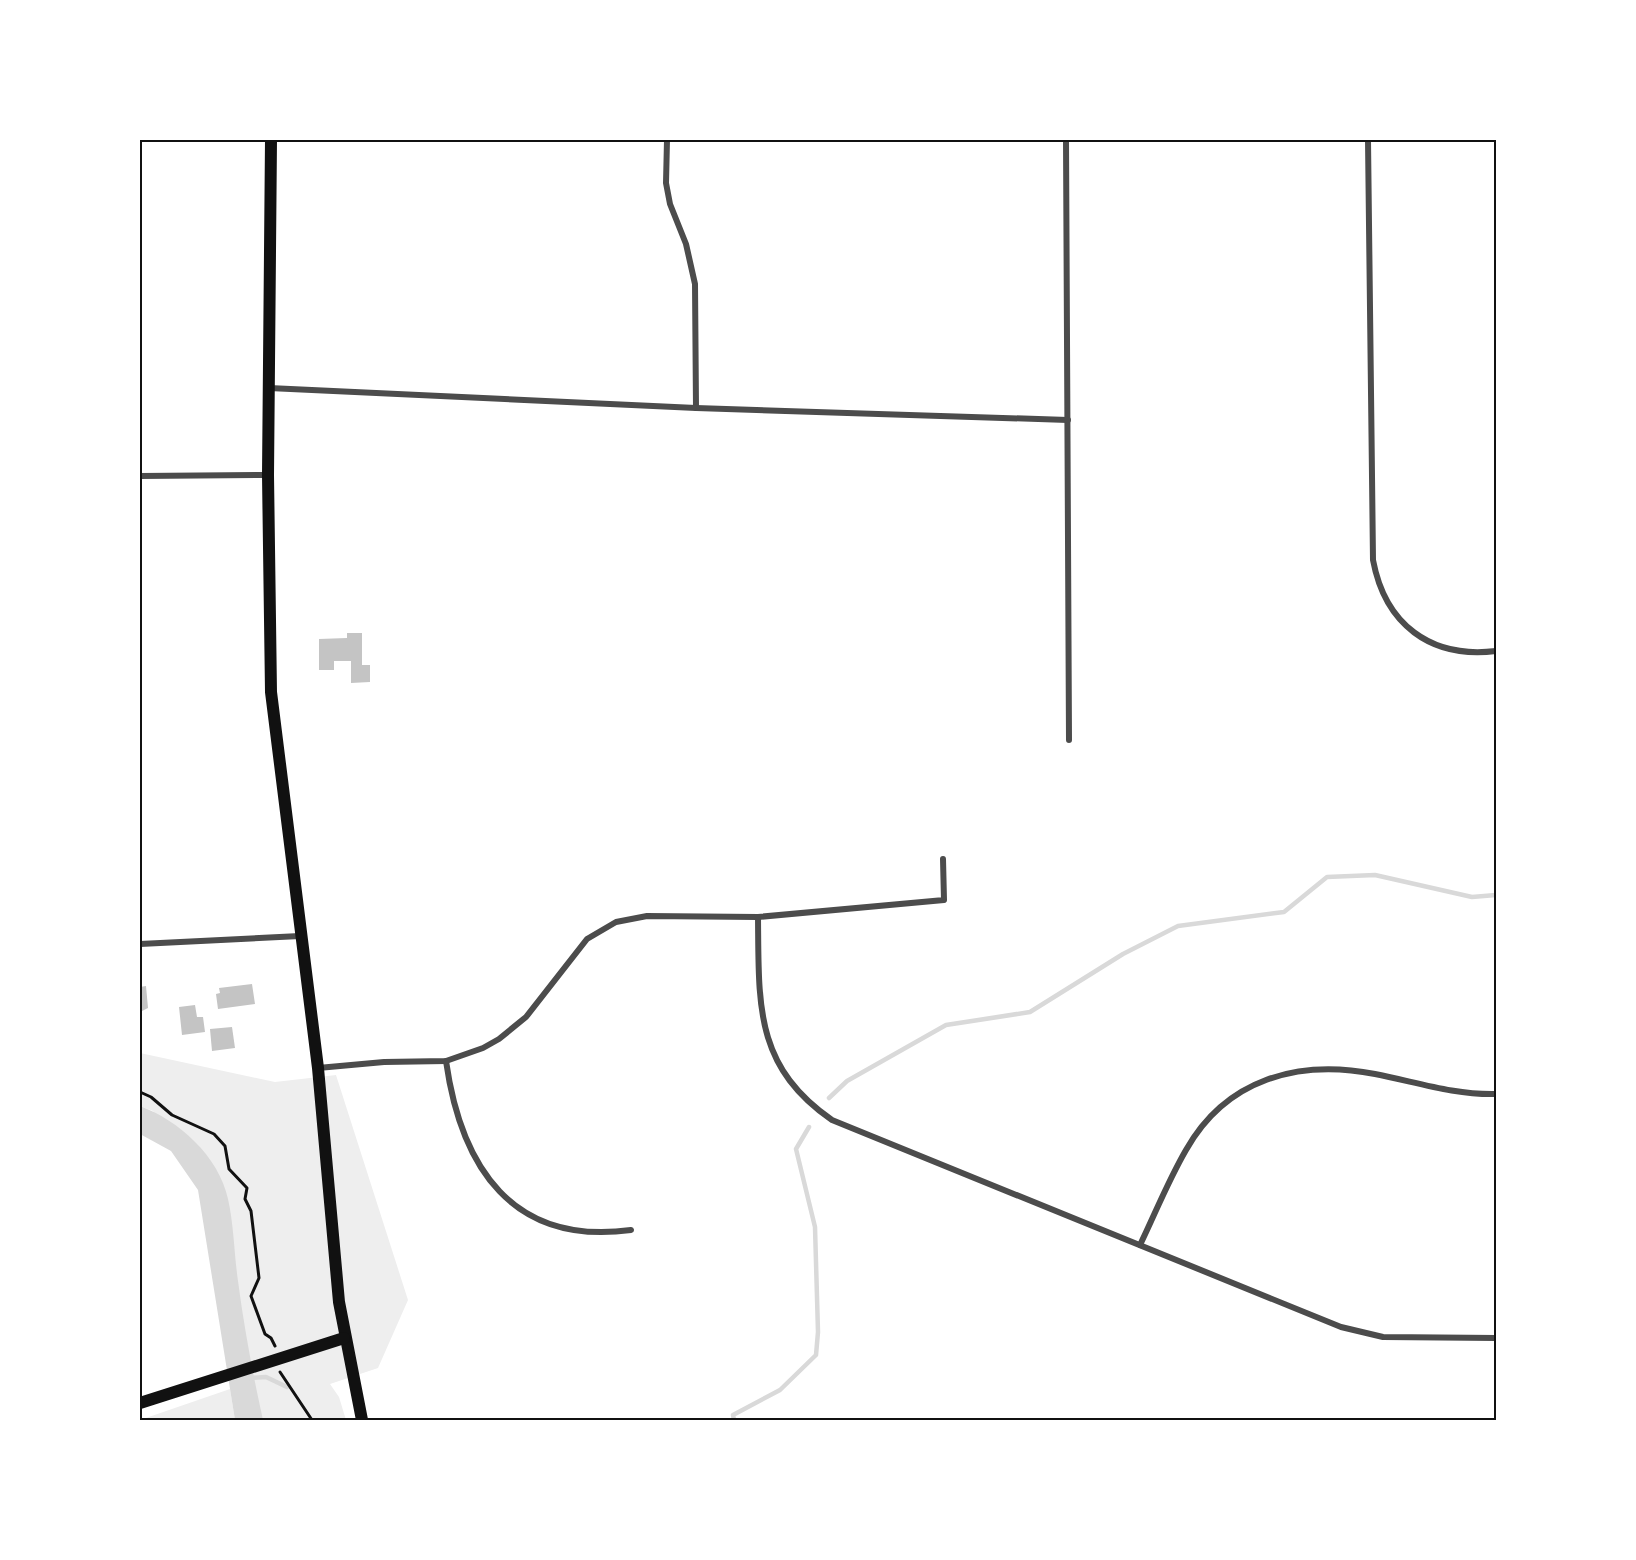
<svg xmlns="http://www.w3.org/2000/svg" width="1636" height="1560" viewBox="0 0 1636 1560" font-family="'Golos Text',sans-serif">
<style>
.green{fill:#eee}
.water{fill:#d9d9d9}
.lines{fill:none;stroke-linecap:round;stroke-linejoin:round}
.stream{stroke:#d9d9d9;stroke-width:4.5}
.building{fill:#c4c4c4}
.path{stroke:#111;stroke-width:3}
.minor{stroke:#4c4c4c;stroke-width:6}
.secondary{stroke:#111;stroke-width:12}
.neatline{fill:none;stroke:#111;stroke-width:2}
</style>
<rect width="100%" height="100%" fill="#fff"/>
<!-- green -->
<g class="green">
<path d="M140 1053 275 1082 336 1075 408 1300 378 1368 330 1384 339 1397 346 1420H249L228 1223 153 1111 140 1106Z"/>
<path d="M230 1389 235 1420H140Z"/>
</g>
<!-- water -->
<path class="water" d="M140 1106C178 1120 219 1156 228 1199 234 1226 234 1253 238 1281 244 1327 253 1375 263 1420H235L198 1190 171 1151 140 1134Z"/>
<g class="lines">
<!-- stream -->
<g class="stream">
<path d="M829 1098 847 1081 946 1025 1030 1012 1123 954 1178 926 1284 912 1327 877 1375 875 1472 897 1496 895"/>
<path d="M250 1378 266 1377 287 1387"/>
<path d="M734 1420 733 1415 780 1390 816 1355 818 1332 815 1227 796 1149 809 1127"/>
</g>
</g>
<!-- building -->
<g class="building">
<path d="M347 633H362V665H370V682L351 683V661H334V670H319V639L347 638Z"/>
<path d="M252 984 255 1004 218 1009 216 994 220 993 219 988Z"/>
<path d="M146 986 148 1008 140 1012V987Z"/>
<path d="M195 1005 197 1017H203L205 1032 182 1035 179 1007Z"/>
<path d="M232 1027 235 1048 212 1051 210 1029Z"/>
</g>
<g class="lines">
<!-- path -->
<g class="path">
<path d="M140 1092 151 1097 172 1115 214 1134 225 1146 229 1169 247 1188 245 1199 251 1211 259 1278 251 1296 265 1334 271 1338 275 1346"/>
<path d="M280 1372 312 1420"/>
</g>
<!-- minor -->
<g class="minor">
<path d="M667 140 666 183 670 204 686 244 695 284 696 408"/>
<path d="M1066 140 1069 740"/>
<path d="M1368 140 1373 560C1385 624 1430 659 1496 651"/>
<path d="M269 388 696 408 1068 420"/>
<path d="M140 476 267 475"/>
<path d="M758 917C759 1004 754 1066 832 1120L1341 1327 1383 1337 1496 1338"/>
<path d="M140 944 300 936"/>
<path d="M446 1061C461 1167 512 1246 631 1230"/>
<path d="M318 1068 384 1062 446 1061 483 1048 499 1039 526 1017 587 939 616 922 647 916 758 917 944 900 943 859"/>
<path d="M1140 1245C1155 1214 1168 1181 1186 1150 1226 1079 1298 1059 1375 1074 1416 1082 1454 1095 1496 1094"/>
</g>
<!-- secondary -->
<g class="secondary">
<path d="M271 140 268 475 271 692 318 1068 339 1302 362 1420"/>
<path d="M140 1403 344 1338"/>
</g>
</g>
<!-- border -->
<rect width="1636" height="1560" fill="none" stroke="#ffffff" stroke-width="282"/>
<rect x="141" y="141" width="1354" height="1278" class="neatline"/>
</svg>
